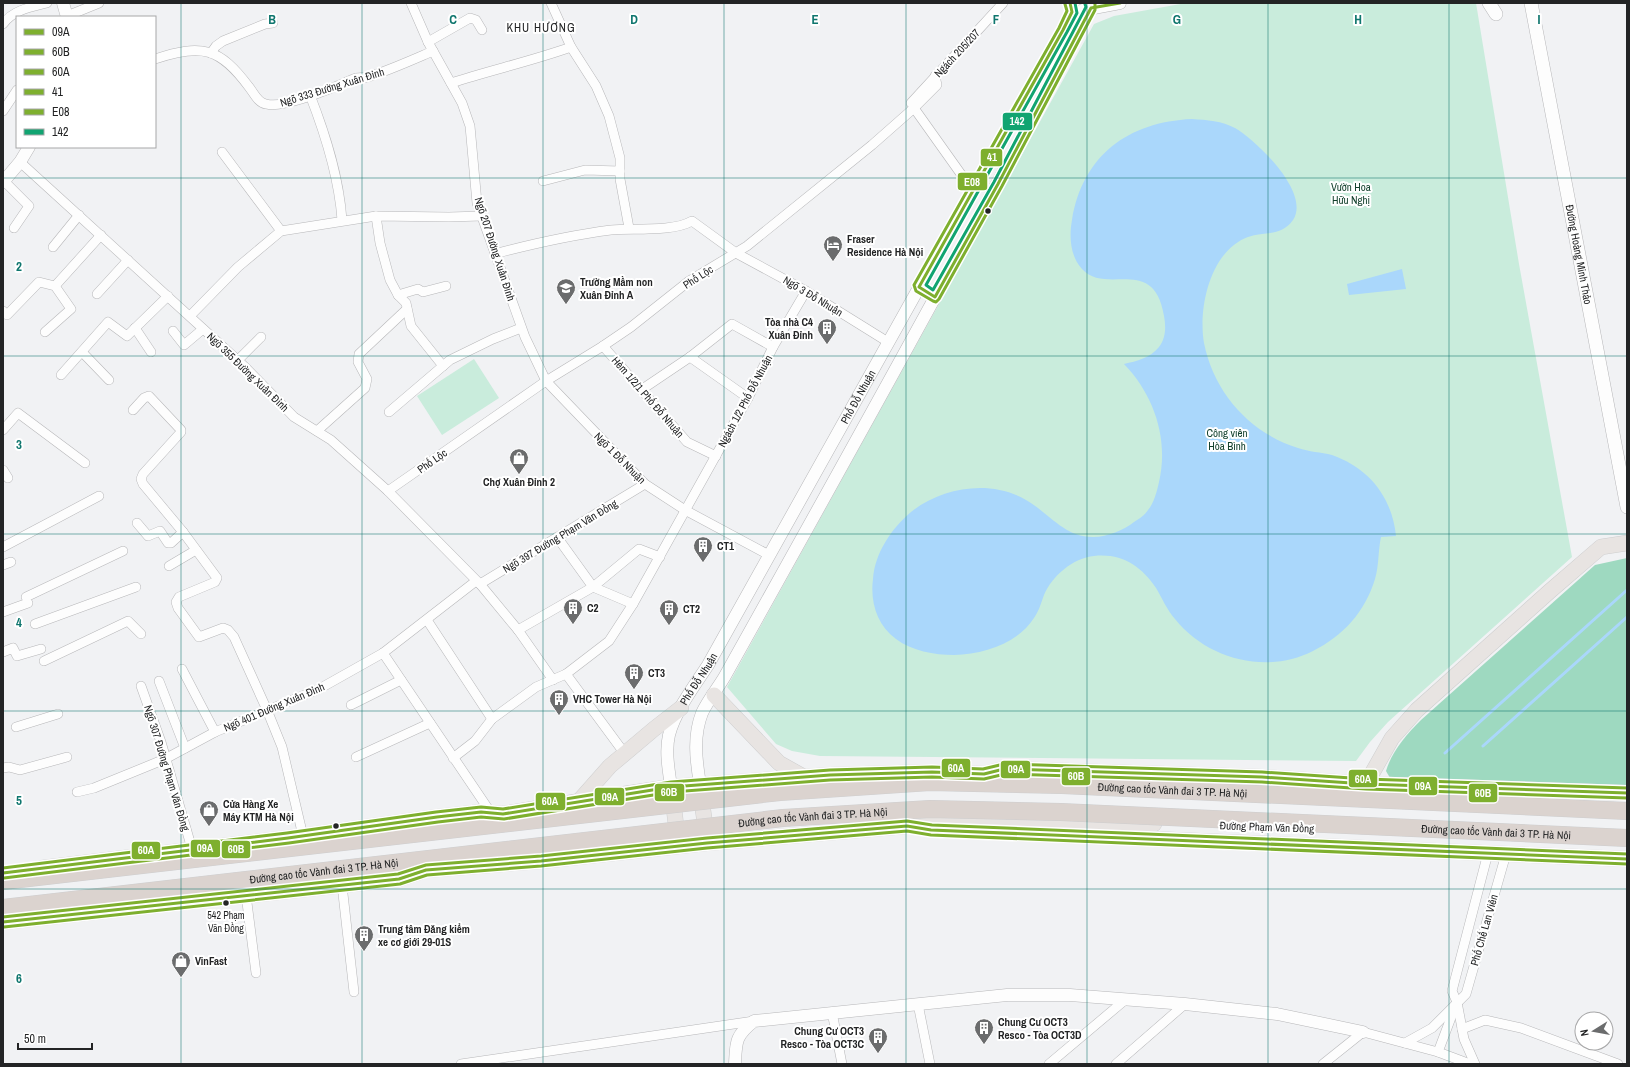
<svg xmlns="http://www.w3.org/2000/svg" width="1630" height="1067" viewBox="0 0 1630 1067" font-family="'Archivo Narrow',sans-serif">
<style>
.green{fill:#c9ecdc}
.forest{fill:#9ed9c0}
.water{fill:#aad7fb}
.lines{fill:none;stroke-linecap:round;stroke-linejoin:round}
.stream{stroke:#aad7fb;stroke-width:3}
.minor-casing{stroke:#b7b7b9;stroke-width:10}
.tertiary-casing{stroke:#b7b7b9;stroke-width:13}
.secondary-casing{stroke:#b7b7b9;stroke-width:14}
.primary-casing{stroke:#cececf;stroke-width:16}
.minor{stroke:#fdfdfd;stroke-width:9}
.tertiary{stroke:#fdfdfd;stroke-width:12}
.secondary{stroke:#fdfdfd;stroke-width:13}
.primary{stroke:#e8e4e2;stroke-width:15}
.motorway-bridge-casing{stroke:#cececf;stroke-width:18;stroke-linecap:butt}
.motorway-bridge{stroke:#dbd3cf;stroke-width:17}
.bus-1-casing{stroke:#fff;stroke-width:6}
.bus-2-casing{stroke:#fff;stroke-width:6}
.bus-3-casing{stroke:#fff;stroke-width:6}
.bus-4-casing{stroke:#fff;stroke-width:6}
.bus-5-casing{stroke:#fff;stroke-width:6}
.bus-6-casing{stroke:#fff;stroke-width:6}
.bus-1{stroke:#7eaf2e;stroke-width:3}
.bus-2{stroke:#7eaf2e;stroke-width:3}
.bus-3{stroke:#7eaf2e;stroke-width:3}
.bus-4{stroke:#7eaf2e;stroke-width:3}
.bus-5{stroke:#7eaf2e;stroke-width:3}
.bus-6{stroke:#11a471;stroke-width:3}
.grid{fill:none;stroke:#0f766e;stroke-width:1;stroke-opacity:0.55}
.bus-dot{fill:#232425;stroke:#fff;stroke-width:1.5}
.labels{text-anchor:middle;stroke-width:4;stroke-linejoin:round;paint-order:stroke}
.bus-label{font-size:10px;fill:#232425;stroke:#fff}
.street-label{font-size:11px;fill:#232425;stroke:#fff}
.park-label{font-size:11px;fill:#12402c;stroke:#fff}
.poi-label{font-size:11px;font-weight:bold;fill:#232425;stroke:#fff;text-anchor:start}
.neighbourhood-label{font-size:12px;letter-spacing:1px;fill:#232425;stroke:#fff}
.grid-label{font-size:13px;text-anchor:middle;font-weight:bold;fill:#0f766e;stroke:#fff;stroke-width:4;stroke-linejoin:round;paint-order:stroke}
.line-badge{stroke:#fff;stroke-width:1.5}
.badge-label{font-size:11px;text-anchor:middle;font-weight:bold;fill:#fff}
</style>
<rect width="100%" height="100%" fill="#f1f2f4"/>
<!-- green -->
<g class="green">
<path d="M1186 3H1476L1519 264 1572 557 1388 722 1370 742 1356 761 820 756 792 751 776 744 727 687 1094 24 1114 16Z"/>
<path d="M474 359 499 398 442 435 417 396Z"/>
</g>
<!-- forest -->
<path class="forest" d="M1627 558V789L1390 778 1386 771C1392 751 1406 735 1421 720L1595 565Z"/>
<!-- water -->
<g class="water">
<path d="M1192 119C1207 120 1222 121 1235 128 1257 141 1311 193 1293 220 1281 237 1264 231 1248 237 1210 251 1198 308 1204 343 1214 393 1250 433 1298 448 1309 452 1321 452 1332 455 1369 468 1392 497 1396 536L1381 537C1378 551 1379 566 1375 579 1365 612 1343 636 1313 651 1266 675 1207 659 1175 619 1167 610 1162 598 1156 588 1141 566 1122 553 1094 556 1073 558 1052 576 1044 595 1041 603 1039 611 1034 618 1017 644 984 654 954 655 934 655 912 651 896 639 877 625 870 602 873 579 875 553 891 529 911 512 942 487 991 479 1026 500 1049 513 1065 538 1094 537 1107 537 1124 530 1134 522 1139 519 1145 515 1148 510 1154 503 1157 491 1159 482 1169 439 1154 395 1124 364 1137 361 1150 358 1159 347 1166 338 1166 326 1164 316 1154 254 1106 296 1082 269 1070 256 1069 236 1072 220 1083 155 1128 122 1192 119Z"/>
<path d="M1402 269 1406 289 1349 295 1347 284Z"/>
</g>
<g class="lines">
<!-- stream -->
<g class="stream">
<path d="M1483 746 1627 617"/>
<path d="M1445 753 1627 590"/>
</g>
<defs>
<g id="minor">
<path d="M411 3 428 42 462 103 470 126 477 203 525 337 546 381 645 484 685 510 769 555"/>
<path d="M551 3 571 47 596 86 609 116 620 158V179L629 228"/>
<path d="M67 16 99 3"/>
<path d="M3 24C13 10 31 7 47 3"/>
<path d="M428 42 470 18 476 20 482 30"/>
<path d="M211 53 216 46 223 41 265 24 273 23"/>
<path d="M155 59C202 43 220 48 249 87 254 93 258 103 266 104 284 109 335 87 353 79 358 77 363 78 368 77 390 70 412 60 433 51"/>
<path d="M451 83C491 70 532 61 571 47"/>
<path d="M310 95C326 136 339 177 342 220"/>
<path d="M911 103 1003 3"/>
<path d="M914 108 937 85 935 76"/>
<path d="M3 111 17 90"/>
<path d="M222 152 281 231"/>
<path d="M20 162 244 366 294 417 331 440 388 491 480 584 645 484"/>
<path d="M4 181 29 206 14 228"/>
<path d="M543 181 585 170 620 171"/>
<path d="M376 216 380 243 390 280 398 295 406 303 411 326 443 366"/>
<path d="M53 247 79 215"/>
<path d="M494 254C532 244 572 235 611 230 633 228 673 232 692 221L736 253 806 291 888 342"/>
<path d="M55 286 101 235"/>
<path d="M97 294 128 260"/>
<path d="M398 295 418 289 423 292 446 286"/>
<path d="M3 311 7 315 39 282 55 286 71 309 45 332"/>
<path d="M190 316 238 267 281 231 376 216 449 217 481 216"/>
<path d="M135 328 151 352"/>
<path d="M173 331 184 345 203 329"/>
<path d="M603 346 687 442 716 456"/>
<path d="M82 352 109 380"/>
<path d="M690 357 748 398"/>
<path d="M238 360 261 337"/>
<path d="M61 375 108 322 127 336 168 296"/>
<path d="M641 390 690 357 732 324 773 347"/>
<path d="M133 410 144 398 149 396 181 430V432L143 474 141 479 143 484 183 532 217 578 215 582 179 597 176 602 178 608 199 637 223 628 228 630 234 637 267 710 282 747 303 836"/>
<path d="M389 412 450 360 493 339 521 328"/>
<path d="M3 430 18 413 85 463"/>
<path d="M317 431 365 388 367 379 358 362 359 354 407 309"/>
<path d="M3 470 8 478"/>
<path d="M388 491 546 381 603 346 631 327 689 281 747 246 872 145 914 108 973 191"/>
<path d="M137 523 148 536 160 531 168 543H171L183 532"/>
<path d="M557 537 593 587 633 604"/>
<path d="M3 547 99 496"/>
<path d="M3 565 11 562"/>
<path d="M169 566 196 550"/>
<path d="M480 584 518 630 553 680"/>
<path d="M26 597 123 551"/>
<path d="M3 612 28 603"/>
<path d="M427 620 492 719"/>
<path d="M35 624 136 587"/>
<path d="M518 630 593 587 639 549 660 557"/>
<path d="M3 652 13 648 17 656 41 649"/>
<path d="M383 653 491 813"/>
<path d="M44 661 128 621 141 634"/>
<path d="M182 669 215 732"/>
<path d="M566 674 625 754"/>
<path d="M159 681 185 748"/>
<path d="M141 686 161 742 192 849"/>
<path d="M351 705 401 680"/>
<path d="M16 727 58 714"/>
<path d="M356 757 430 723"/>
<path d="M453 758 475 741 492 719 536 687 566 674 609 641 633 604 748 398 773 347 806 291"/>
<path d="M3 768 9 767 20 770 67 757"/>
<path d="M77 792 94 788 165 759 215 732 319 689 383 653 476 581"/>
<path d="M342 885 354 992"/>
<path d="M246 895 256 973"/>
<path d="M918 1004 930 1064"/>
<path d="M1455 1007 1438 1052 1470 1064"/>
<path d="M832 1012 842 1064"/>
<path d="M1462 1029 1485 1020 1521 1028 1618 1064"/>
<path d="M1405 1043 1432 1028 1466 994 1506 854"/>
<path d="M461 1064 754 1021"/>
<path d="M1049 1064 1125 1000"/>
<path d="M1116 1064 1185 1004"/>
<path d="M1323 1064 1363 1032 1438 1052"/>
<path d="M1475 1064 1464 1039 1457 1002 1452 991 1488 853"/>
</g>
<g id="tertiary">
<path d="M63 3 67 17"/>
<path d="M1083 10 1120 3"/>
<path d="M3 182 20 162 29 147"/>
<path d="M700 784C696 760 693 736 702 713 708 700 718 688 725 676 849 454 972 233 1091 8"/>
<path id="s1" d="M671 787C669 771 665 752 669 735 675 711 695 685 708 665L1063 30 1072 12"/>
<path d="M735 1064C736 1042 735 1036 754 1021L1007 995H1070L1185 1004 1277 1014 1363 1032"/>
</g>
<g id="secondary">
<path d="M1489 3 1496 14"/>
<path id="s2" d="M1531 3 1627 507"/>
</g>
<g id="primary">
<path d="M714 695 779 763 804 777"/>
<path d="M1366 784 1392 738 1417 710 1550 591 1601 547 1627 543"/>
<path d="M700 789 707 838"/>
<path d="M672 792 678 842"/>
<path d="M579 801 610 766 654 729 681 708"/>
<path d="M940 830 1627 859"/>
<path d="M42 868 288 838 437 817 481 812 503 814 604 797 671 787 830 775 932 772 984 774 1004 769 1262 777 1366 784 1627 793"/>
<path d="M395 868 426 870 541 861 707 843 907 826 930 820 1154 824"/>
<path d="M3 922 399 879 420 872"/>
</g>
</defs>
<!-- minor casing -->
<use href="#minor" class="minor-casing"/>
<!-- tertiary casing -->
<use href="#tertiary" class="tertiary-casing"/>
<!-- secondary casing -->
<use href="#secondary" class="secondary-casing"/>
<!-- primary casing -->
<use href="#primary" class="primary-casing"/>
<!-- minor -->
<use href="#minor" class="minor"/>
<!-- tertiary -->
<use href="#tertiary" class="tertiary"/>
<!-- secondary -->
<use href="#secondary" class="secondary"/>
<!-- primary -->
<use href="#primary" class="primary"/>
<defs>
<g id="motorway-bridge">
<path id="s3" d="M3 881 780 792 930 782 1062 785 1627 811"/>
<path id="s4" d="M3 908 783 818 930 809 1061 812 1627 838"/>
</g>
</defs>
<!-- motorway-bridge casing -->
<use href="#motorway-bridge" class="motorway-bridge-casing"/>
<!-- motorway-bridge -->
<use href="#motorway-bridge" class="motorway-bridge"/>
<defs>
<g id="bus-1">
<path d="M3 873 288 838 437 817 481 812 503 814 671 787 830 775 932 772 984 774 1004 769 1262 777 1366 784 1627 793"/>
<path d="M3 922 399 879 426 870 541 861 707 843 907 826 931 830 1627 859"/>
</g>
<g id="bus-2">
<path d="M4 878 289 843 438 822 481 817 504 819 672 792 830 780 932 777 984 779 1005 774 1262 782 1366 789 1627 798"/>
<path d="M4 927 400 884 427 875 541 866 707 848 907 831 931 835 1627 864"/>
</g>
<g id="bus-3">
<path d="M3 868 287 833 436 812 481 807 503 809 671 782 830 770 932 767 983 769 1004 764 1262 772 1366 779 1627 788"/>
<path d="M3 917 398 874 426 865 541 856 707 838 907 821 932 825 1627 854"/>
</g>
<path id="bus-4" d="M1070 3 1072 12 1063 30 919 287 935 297 998 184 1091 8 1120 3"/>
<path id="bus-5" d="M1065 4 1067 11 1059 28 914 285 916 291 933 301 936 302 939 299 1002 186 1095 10V3"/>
<path id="bus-6" d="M1075 3 1077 13 1067 32 926 285 933 290 994 182 1086 7 1085 4"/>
</defs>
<!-- bus-1 casing -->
<use href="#bus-1" class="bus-1-casing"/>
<!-- bus-2 casing -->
<use href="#bus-2" class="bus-2-casing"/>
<!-- bus-3 casing -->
<use href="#bus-3" class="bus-3-casing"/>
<!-- bus-4 casing -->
<use href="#bus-4" class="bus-4-casing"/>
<!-- bus-5 casing -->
<use href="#bus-5" class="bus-5-casing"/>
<!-- bus-6 casing -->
<use href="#bus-6" class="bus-6-casing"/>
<!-- bus-1 -->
<use href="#bus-1" class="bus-1"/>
<!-- bus-2 -->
<use href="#bus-2" class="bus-2"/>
<!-- bus-3 -->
<use href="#bus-3" class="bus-3"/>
<!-- bus-4 -->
<use href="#bus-4" class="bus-4"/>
<!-- bus-5 -->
<use href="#bus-5" class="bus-5"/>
<!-- bus-6 -->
<use href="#bus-6" class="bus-6"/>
</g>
<!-- grid -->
<path class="grid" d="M181 3V1064M362 3V1064M543 3V1064M724 3V1064M906 3V1064M1087 3V1064M1268 3V1064M1449 3V1064M3 178H1627M3 356H1627M3 534H1627M3 711H1627M3 889H1627"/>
<!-- icons -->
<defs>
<symbol id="hotel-pin" viewBox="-11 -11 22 30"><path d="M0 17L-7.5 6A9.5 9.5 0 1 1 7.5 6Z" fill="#6b6c6d" stroke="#fff"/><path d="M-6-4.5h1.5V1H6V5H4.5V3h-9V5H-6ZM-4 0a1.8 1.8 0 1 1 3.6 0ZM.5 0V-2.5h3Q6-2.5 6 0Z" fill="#fff"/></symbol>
<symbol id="school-pin" viewBox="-11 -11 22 30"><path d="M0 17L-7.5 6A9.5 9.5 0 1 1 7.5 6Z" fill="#6b6c6d" stroke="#fff"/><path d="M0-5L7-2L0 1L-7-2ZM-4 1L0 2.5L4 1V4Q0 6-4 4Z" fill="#fff"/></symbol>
<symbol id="building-pin" viewBox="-11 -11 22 30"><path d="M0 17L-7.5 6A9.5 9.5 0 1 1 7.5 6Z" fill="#6b6c6d" stroke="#fff"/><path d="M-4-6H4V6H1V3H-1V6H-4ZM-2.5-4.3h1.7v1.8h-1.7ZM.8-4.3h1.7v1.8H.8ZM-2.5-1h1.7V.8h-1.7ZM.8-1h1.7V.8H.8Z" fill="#fff"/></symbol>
<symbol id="shop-pin" viewBox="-11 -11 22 30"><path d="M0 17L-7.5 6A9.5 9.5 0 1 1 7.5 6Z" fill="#6b6c6d" stroke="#fff"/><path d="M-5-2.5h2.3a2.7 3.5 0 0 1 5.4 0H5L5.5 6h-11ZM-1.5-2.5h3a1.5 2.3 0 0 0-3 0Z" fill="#fff"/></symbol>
</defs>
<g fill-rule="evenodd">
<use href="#hotel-pin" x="822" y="234" width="22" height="30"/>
<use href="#school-pin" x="555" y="277" width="22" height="30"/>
<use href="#building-pin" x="816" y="317" width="22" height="30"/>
<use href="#shop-pin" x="508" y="447" width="22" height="30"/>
<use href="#building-pin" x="692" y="535" width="22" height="30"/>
<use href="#building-pin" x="562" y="597" width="22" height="30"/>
<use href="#building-pin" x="658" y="598" width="22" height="30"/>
<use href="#building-pin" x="623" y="662" width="22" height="30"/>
<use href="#building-pin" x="548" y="688" width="22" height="30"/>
<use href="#shop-pin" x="198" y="799" width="22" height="30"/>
<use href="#building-pin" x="353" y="924" width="22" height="30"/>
<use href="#shop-pin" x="170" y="950" width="22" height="30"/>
<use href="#building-pin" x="973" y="1017" width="22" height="30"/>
<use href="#building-pin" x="867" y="1026" width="22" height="30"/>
</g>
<!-- markers -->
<g class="bus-dot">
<circle cx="988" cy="211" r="3.5"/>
<circle cx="336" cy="826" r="3.5"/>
<circle cx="226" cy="903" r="3.5"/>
</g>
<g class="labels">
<!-- bus labels -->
<g class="bus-label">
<text x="226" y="919">542 Phạm<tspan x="226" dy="13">Văn Đồng</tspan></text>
</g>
<!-- street labels -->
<g class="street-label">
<text transform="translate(957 53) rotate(-47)" y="4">Ngách 205/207</text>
<text transform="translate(332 87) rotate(-17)" y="4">Ngõ 333 Đường Xuân Đỉnh</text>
<text transform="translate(495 249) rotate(72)" y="4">Ngõ 207 Đường Xuân Đỉnh</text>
<text dy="4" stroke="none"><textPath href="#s2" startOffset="256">Đường Hoàng Minh Thảo</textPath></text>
<text transform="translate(698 277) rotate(-33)" y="4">Phố Lộc</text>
<text transform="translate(813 296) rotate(31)" y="4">Ngõ 3 Đỗ Nhuận</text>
<text transform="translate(248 372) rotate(44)" y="4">Ngõ 355 Đường Xuân Đỉnh</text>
<text transform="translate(648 397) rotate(49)" y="4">Hẻm 1/2/1 Phố Đỗ Nhuận</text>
<text dy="4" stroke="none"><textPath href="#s1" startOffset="440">Phố Đỗ Nhuận</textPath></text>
<text transform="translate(745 401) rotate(-62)" y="4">Ngách 1/2 Phố Đỗ Nhuận</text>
<text transform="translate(620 458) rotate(45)" y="4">Ngõ 1 Đỗ Nhuận</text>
<text transform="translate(432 461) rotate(-35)" y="4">Phố Lộc</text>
<text transform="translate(560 536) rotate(-31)" y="4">Ngõ 397 Đường Phạm Văn Đồng</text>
<text dy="4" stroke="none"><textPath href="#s1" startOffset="116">Phố Đỗ Nhuận</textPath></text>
<text transform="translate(274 707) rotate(-23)" y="4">Ngõ 401 Đường Xuân Đỉnh</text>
<text transform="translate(167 768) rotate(73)" y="4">Ngõ 307 Đường Phạm Văn Đồng</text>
<text dy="4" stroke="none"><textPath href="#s3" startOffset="1175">Đường cao tốc Vành đai 3 TP. Hà Nội</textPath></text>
<text dy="4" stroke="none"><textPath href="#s4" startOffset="815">Đường cao tốc Vành đai 3 TP. Hà Nội</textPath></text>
<text transform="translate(1267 827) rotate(2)" y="4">Đường Phạm Văn Đồng</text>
<text dy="4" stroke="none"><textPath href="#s4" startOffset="1499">Đường cao tốc Vành đai 3 TP. Hà Nội</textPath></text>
<text dy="4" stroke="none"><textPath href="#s4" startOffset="323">Đường cao tốc Vành đai 3 TP. Hà Nội</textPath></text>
<text transform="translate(1484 930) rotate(-74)" y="4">Phố Chế Lan Viên</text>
</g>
<!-- park labels -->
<g class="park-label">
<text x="1351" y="191">Vườn Hoa<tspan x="1351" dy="13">Hữu Nghị</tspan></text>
<text x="1227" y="437">Công viên<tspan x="1227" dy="13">Hòa Bình</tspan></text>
</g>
<!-- poi labels -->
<g class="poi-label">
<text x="847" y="243">Fraser<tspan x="847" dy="13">Residence Hà Nội</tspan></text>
<text x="580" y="286">Trường Mầm non<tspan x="580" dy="13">Xuân Đỉnh A</tspan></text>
<text x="813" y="326" text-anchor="end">Tòa nhà C4<tspan x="813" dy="13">Xuân Đỉnh</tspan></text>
<text x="519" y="486" text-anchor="middle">Chợ Xuân Đỉnh 2</text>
<text x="717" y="550">CT1</text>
<text x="587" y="612">C2</text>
<text x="683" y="613">CT2</text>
<text x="648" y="677">CT3</text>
<text x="573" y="703">VHC Tower Hà Nội</text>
<text x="223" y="808">Cửa Hàng Xe<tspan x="223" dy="13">Máy KTM Hà Nội</tspan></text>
<text x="378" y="933">Trung tâm Đăng kiểm<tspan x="378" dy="13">xe cơ giới 29-01S</tspan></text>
<text x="195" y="965">VinFast</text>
<text x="998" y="1026">Chung Cư OCT3<tspan x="998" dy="13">Resco - Tòa OCT3D</tspan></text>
<text x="864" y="1035" text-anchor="end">Chung Cư OCT3<tspan x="864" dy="13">Resco - Tòa OCT3C</tspan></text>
</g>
<!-- neighbourhood labels -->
<g class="neighbourhood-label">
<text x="541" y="32">KHU HƯƠNG</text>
</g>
</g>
<g class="grid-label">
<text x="272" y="24">B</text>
<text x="453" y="24">C</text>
<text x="634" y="24">D</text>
<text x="815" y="24">E</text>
<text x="996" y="24">F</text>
<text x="1177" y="24">G</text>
<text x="1358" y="24">H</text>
<text x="1539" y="24">I</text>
<text x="19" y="271">2</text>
<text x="19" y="449">3</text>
<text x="19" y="627">4</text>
<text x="19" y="805">5</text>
<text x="19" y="983">6</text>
</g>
<g class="line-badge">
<rect x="1002" y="112" width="31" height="19" rx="4" fill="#11a471"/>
<rect x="980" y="148" width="23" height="19" rx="4" fill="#7eaf2e"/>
<rect x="957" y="172" width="31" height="19" rx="4" fill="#7eaf2e"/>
<rect x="941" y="758" width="30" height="20" rx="4" fill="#7eaf2e"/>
<rect x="1000" y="760" width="31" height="19" rx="4" fill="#7eaf2e"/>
<rect x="1061" y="767" width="30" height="19" rx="4" fill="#7eaf2e"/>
<rect x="1348" y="769" width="30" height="19" rx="4" fill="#7eaf2e"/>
<rect x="1408" y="776" width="30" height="20" rx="4" fill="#7eaf2e"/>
<rect x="654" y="783" width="31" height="19" rx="4" fill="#7eaf2e"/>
<rect x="1468" y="783" width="30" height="20" rx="4" fill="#7eaf2e"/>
<rect x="594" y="787" width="31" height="19" rx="4" fill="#7eaf2e"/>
<rect x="535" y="792" width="31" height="19" rx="4" fill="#7eaf2e"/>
<rect x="190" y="839" width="31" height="19" rx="4" fill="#7eaf2e"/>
<rect x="221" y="840" width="30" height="19" rx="4" fill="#7eaf2e"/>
<rect x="131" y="841" width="30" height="19" rx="4" fill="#7eaf2e"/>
</g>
<g class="badge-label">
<text x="1017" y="125">142</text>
<text x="992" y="161">41</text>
<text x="972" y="186">E08</text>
<text x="956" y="772">60A</text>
<text x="1016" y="773">09A</text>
<text x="1076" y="780">60B</text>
<text x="1363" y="783">60A</text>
<text x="1423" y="790">09A</text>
<text x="669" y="796">60B</text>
<text x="1483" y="797">60B</text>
<text x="610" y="801">09A</text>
<text x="550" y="805">60A</text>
<text x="205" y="852">09A</text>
<text x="236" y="853">60B</text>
<text x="146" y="854">60A</text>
</g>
<!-- border -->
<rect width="1630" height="1067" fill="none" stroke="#232425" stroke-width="8"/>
<!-- legend -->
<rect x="16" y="16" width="140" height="132" fill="#ffffff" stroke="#a7a7a8"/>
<rect x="24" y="29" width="20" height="6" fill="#7eaf2e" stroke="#a7a7a8"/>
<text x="52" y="36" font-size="12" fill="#232425">09A</text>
<rect x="24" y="49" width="20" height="6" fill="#7eaf2e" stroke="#a7a7a8"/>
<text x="52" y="56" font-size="12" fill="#232425">60B</text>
<rect x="24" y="69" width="20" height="6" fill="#7eaf2e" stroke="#a7a7a8"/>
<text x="52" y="76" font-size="12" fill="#232425">60A</text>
<rect x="24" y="89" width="20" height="6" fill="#7eaf2e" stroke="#a7a7a8"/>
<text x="52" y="96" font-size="12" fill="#232425">41</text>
<rect x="24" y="109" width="20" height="6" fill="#7eaf2e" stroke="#a7a7a8"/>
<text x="52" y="116" font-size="12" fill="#232425">E08</text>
<rect x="24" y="129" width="20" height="6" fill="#11a471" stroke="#a7a7a8"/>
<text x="52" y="136" font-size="12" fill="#232425">142</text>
<!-- north arrow -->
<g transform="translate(1594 1031) rotate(259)"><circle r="19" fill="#ffffff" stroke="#a7a7a8"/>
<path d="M0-3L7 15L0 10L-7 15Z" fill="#6b6c6d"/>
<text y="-6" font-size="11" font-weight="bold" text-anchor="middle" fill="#232425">N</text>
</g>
<!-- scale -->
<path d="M18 1043v6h74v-6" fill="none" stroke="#232425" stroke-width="2"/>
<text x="24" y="1043" font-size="12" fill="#232425" stroke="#ffffff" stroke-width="3" paint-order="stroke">50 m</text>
</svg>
